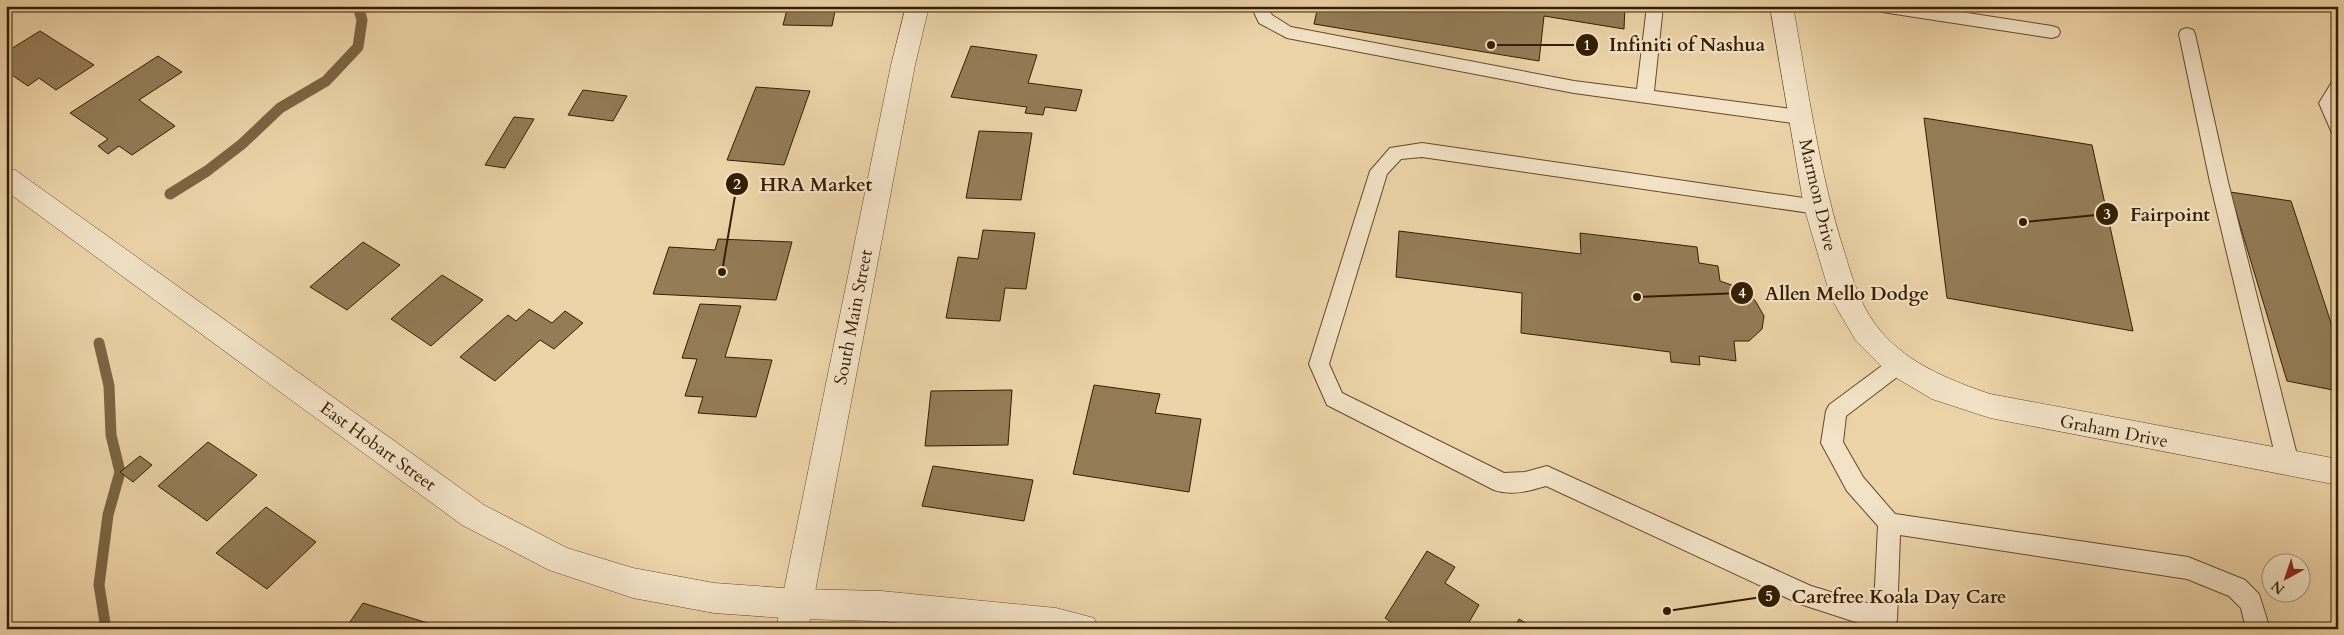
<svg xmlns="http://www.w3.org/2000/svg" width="2344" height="635" viewBox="0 0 2344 635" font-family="Cardo,serif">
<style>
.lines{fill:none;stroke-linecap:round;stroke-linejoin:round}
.stream{stroke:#7d6543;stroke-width:11}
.building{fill:#947c57;stroke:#341e00}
.service-casing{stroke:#624b2a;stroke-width:2}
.minor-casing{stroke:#624b2a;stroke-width:1}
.tertiary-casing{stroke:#624b2a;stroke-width:1}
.service{fill:#f3e2c6;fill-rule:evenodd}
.minor{fill:#f3e2c6;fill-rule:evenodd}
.tertiary{fill:#f3e2c6;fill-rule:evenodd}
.labels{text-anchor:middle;stroke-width:4.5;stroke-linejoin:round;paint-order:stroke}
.street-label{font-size:18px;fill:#341e00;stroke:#f3e2c6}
.leader{fill:none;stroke:#341e00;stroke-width:2}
.callout-dot{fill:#341e00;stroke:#f3e2c6;stroke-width:2}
.mark-label{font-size:15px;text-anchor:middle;font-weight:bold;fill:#fff}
.callout-label{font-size:19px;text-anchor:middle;font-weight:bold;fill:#341e00;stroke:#f3e2c6;stroke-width:4.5;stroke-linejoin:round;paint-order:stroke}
</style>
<rect width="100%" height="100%" fill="#ecd3a8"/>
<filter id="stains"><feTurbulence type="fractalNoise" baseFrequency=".004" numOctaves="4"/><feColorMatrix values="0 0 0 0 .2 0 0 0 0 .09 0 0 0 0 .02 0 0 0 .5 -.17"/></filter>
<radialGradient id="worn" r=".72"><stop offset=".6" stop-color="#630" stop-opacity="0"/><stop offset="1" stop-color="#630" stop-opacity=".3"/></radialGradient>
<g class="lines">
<!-- stream -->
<g class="stream">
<path d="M170 194 207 171 242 144 280 108 326 81 358 47 362 20 358 6"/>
<path d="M99 343 109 386 111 435 120 472 108 515 99 585 106 629"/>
</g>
</g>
<!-- building -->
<g class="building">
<path d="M788 6H836L832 26 783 25Z"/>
<path d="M1318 6H1625L1624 29 1544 16 1539 61 1314 24Z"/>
<path d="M40 31 94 65 56 90 39 78 28 86 6 71V52Z"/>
<path d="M971 46 1037 55 1028 83 1082 90 1076 111 1045 107 1043 115 1025 113 1027 107 951 97Z"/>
<path d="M158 56 182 72 139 100 175 126 132 155 119 146 108 154 98 146 108 139 70 113Z"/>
<path d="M756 87 810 91 784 165 727 160Z"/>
<path d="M583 90 627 96 613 121 568 115Z"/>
<path d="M514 117 534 119 505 168 485 165Z"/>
<path d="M1924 118 2092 145 2133 331 1947 298Z"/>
<path d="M979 131 1032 133 1021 200 966 198Z"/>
<path d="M2230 192 2291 201 2338 344V391L2287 381Z"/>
<path d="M983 230 1035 233 1026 289 1005 288 1000 321 946 318 958 257 978 259Z"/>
<path d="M1399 231 1581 254 1580 233 1697 247 1699 263 1718 266 1720 281 1746 290 1756 302 1764 316 1762 329 1749 341H1734L1736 361 1699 356 1700 365 1671 362 1670 352 1521 333 1522 293 1396 277Z"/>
<path d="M718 239 792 242 776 300 653 294 669 247 715 250Z"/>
<path d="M363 242 400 265 347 310 310 287Z"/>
<path d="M442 275 483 300 431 346 391 319Z"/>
<path d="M700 304 741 306 725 357 772 360 756 417 698 413 703 397 685 396 697 359 682 358Z"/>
<path d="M529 309 552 323 565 311 583 323 554 349 540 340 495 381 460 357 508 315 516 321Z"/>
<path d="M1094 385 1160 394 1155 413 1201 419 1189 492 1073 474Z"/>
<path d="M1012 390 1008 445 925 446 931 391Z"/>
<path d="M208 442 257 475 207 521 158 486Z"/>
<path d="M140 456 152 465 133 482 120 472Z"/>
<path d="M933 466 1033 480 1024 521 922 506Z"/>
<path d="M266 507 316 542 267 589 216 553Z"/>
<path d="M1427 551 1455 567 1445 583 1479 605 1465 629H1402L1385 618Z"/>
<path d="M363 603 447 629H345Z"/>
<path d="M1519 619 1535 629H1514Z"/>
</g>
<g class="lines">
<defs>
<g id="service">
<path d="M1251 6H1267L1272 15 1291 27 1574 81 1637 89 1647 6H1663L1654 91 1800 110 1806 112 1809 117 1806 122 1800 124 1574 93 1287 38 1259 23Z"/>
<path d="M1874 6H1922L2052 26 2058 28 2060 32 2058 36 2052 38 1882 12 1876 10Z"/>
<path d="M2187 28 2193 30 2195 34 2228 182 2299 463 2296 470 2288 473 2280 470 2277 463 2210 182 2179 34 2181 30Z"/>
<path d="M2338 81V135L2332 133 2319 103 2332 82Z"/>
<path d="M1422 143 1817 200 1824 202 1826 207 1824 212 1817 214 1422 157 1401 159 1387 174 1329 364 1342 393 1504 473 1525 472 1547 466 1811 586 1874 605 1878 526 1847 491 1821 443 1826 411 1829 405 1891 359 1898 356 1905 359 1908 365 1905 371 1846 416 1843 442 1863 477 1895 514 2188 557 2245 580 2259 594 2270 629H2246L2241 608 2229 596 2187 579 1900 535 1897 620 1893 628 1877 629 1800 604 1546 486C1529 491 1511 496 1494 490L1327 405 1309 364 1370 171 1390 148Z"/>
</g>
<g id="minor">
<path d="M1770 6H1793C1808 88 1819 172 1844 251 1852 277 1859 302 1875 324 1903 362 1947 379 1990 394L2338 459V485L1990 418 1932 399 1888 373 1856 341 1831 298 1804 207Z"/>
<path d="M6 167 15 170 484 505 567 548 633 568 714 583 798 589 881 591 1056 608 1094 618 1099 629H958L881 621 798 619 714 613 633 598 549 570 462 525 6 191Z"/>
</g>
<path id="tertiary" d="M906 6H929L915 65 808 629H776L891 65Z"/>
</defs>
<!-- service casing -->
<use href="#service" class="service-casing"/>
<!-- minor casing -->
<use href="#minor" class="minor-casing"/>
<!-- tertiary casing -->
<use href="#tertiary" class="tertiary-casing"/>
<!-- service -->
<use href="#service" class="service"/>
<!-- minor -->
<use href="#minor" class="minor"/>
<!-- tertiary -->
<use href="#tertiary" class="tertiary"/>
</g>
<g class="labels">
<!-- street labels -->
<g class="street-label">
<text transform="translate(1818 195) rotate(77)" y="6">Marmon Drive</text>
<text transform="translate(853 317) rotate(-79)" y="6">South Main Street</text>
<text transform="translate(2114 431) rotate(11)" y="6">Graham Drive</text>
<text transform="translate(378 446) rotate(36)" y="6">East Hobart Street</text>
</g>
</g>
<!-- callouts -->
<path class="leader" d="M1491 45L1587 45M722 272L737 184M2023 222L2107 214M1637 297L1742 293M1667 611L1769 596"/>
<g class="callout-dot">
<circle cx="1491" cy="45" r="5"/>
<circle cx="722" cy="272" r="5"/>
<circle cx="2023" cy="222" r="5"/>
<circle cx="1637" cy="297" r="5"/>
<circle cx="1667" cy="611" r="5"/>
<circle cx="1587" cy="45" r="12"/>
<circle cx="737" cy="184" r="12"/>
<circle cx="2107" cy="214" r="12"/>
<circle cx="1742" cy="293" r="12"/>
<circle cx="1769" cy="596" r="12"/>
</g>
<g class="mark-label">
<text x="1587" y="50">1</text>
<text x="737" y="189">2</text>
<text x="2107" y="219">3</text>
<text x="1742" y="298">4</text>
<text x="1769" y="601">5</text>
</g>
<g class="callout-label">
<text x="1687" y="51">Infiniti of Nashua</text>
<text x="816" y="191">HRA Market</text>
<text x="2170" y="221">Fairpoint</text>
<text x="1847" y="300">Allen Mello Dodge</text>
<text x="1899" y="603">Carefree Koala Day Care</text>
</g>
<!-- margin -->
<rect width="2344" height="635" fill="none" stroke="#ecd3a8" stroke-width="25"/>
<rect x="8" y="8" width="2329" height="620" fill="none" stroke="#341e00" stroke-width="2.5"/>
<rect x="12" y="12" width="2319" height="610" fill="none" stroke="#341e00"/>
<!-- north arrow -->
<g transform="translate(2286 578) rotate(220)"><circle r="24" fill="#f3e2c6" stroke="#a79477"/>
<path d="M0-4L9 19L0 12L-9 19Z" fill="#8f2418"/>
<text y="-8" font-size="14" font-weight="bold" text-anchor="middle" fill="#341e00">N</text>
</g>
<rect width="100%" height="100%" filter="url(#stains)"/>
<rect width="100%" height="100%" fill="url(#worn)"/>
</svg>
